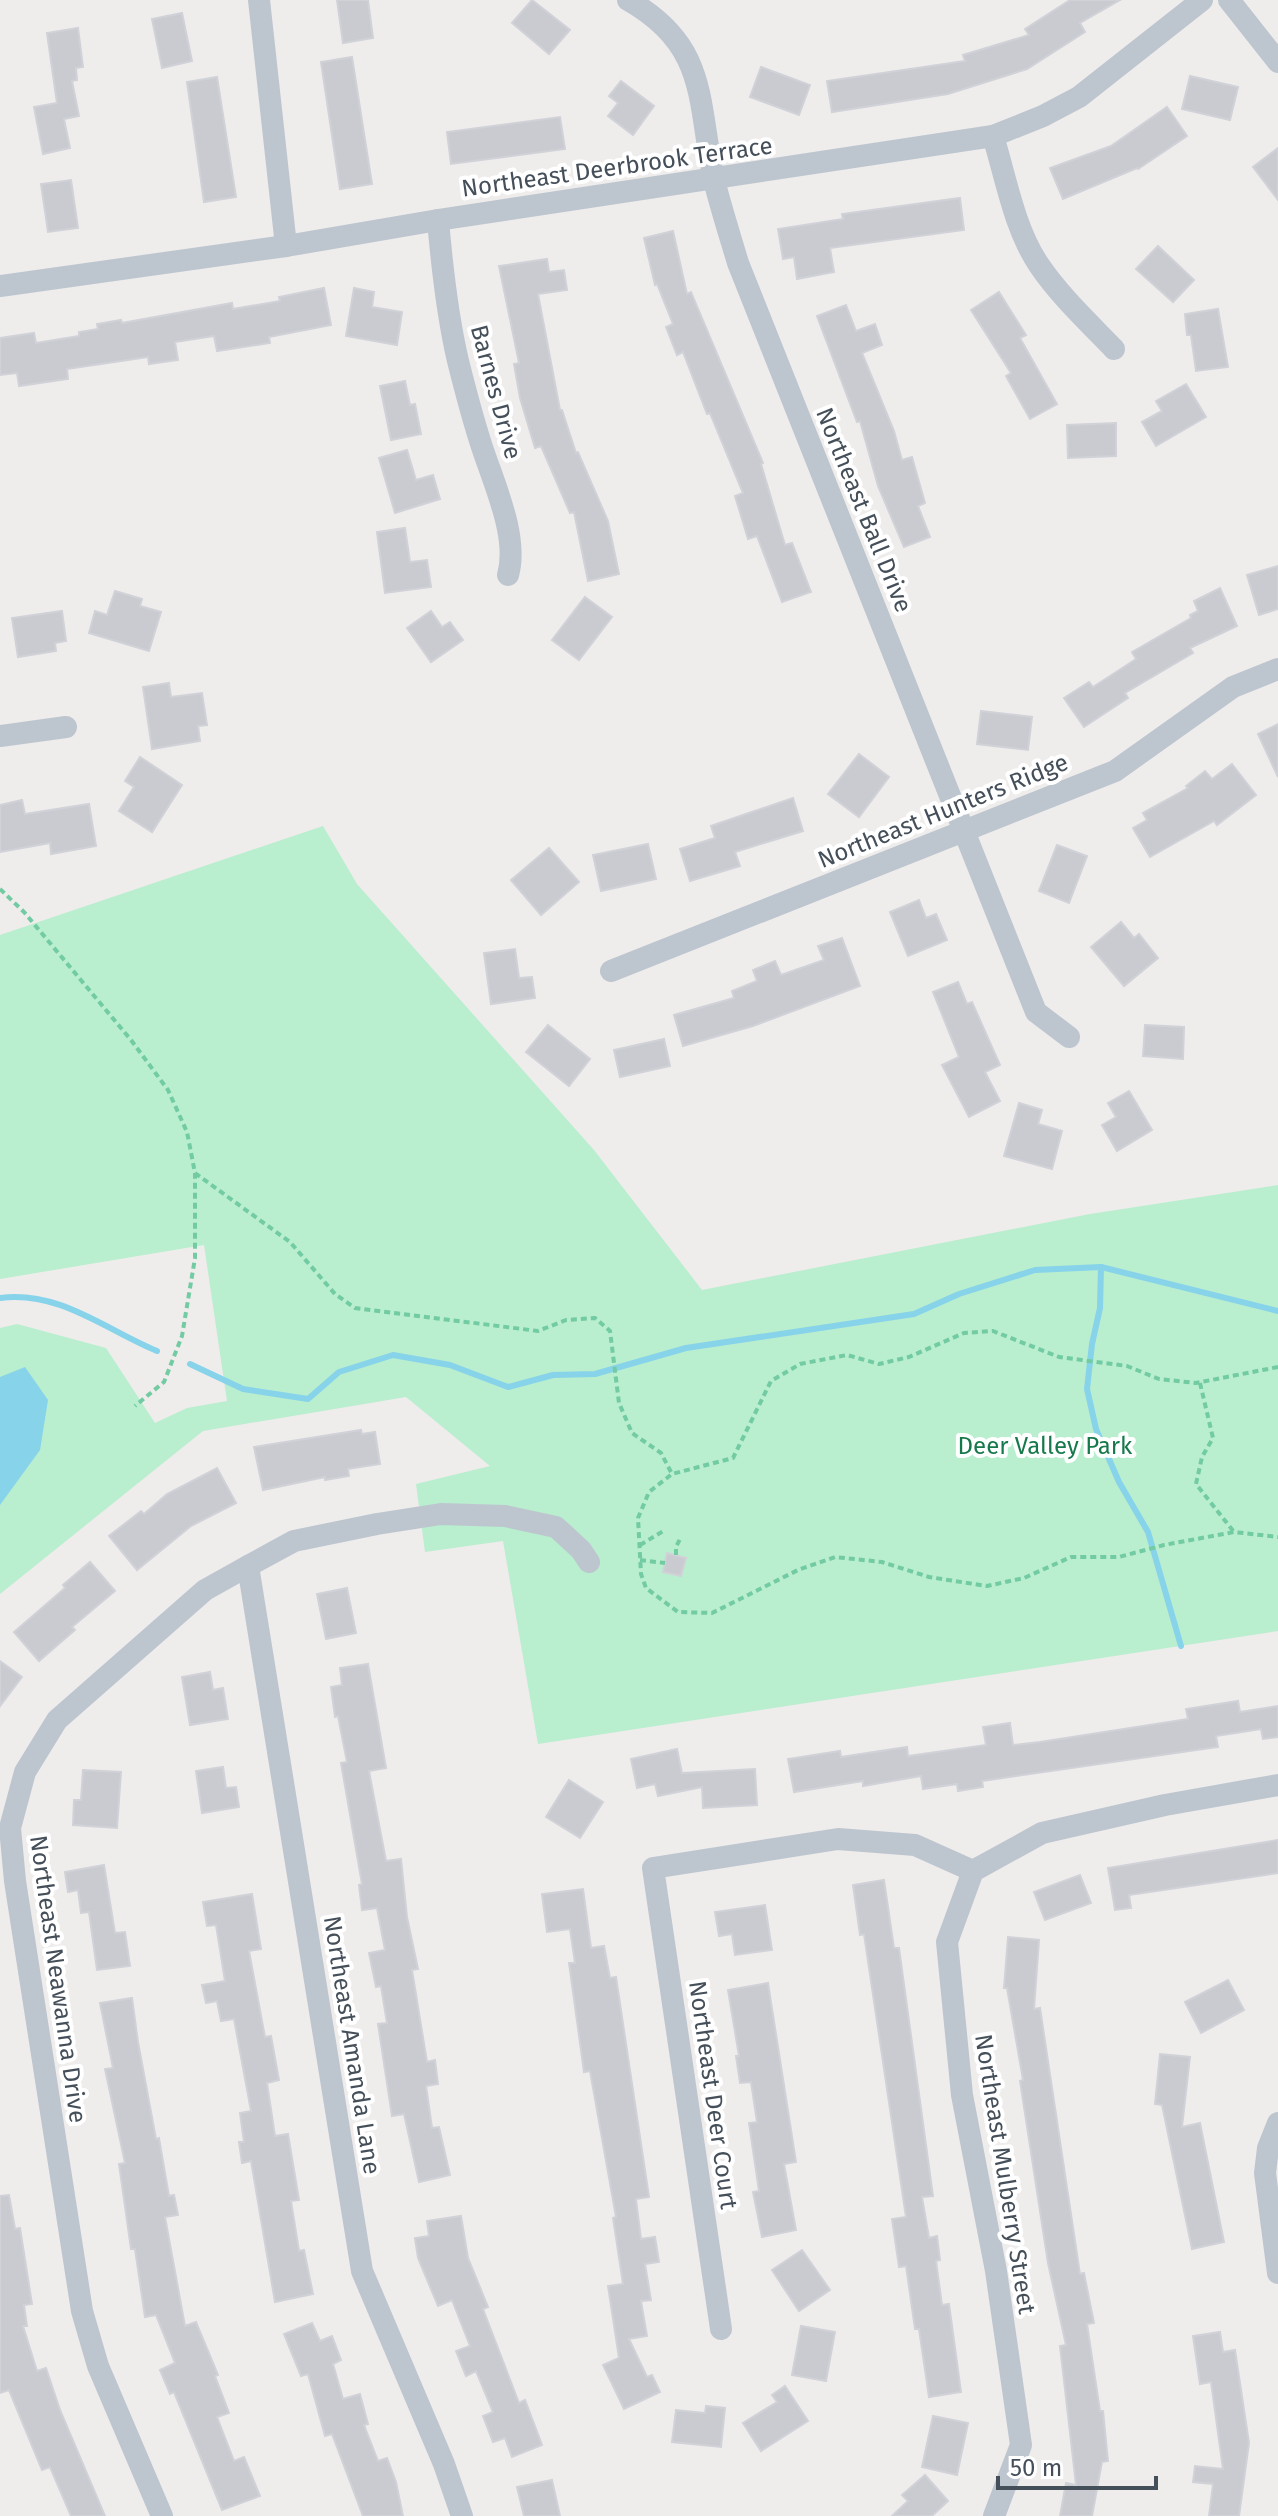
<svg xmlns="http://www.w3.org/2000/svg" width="1278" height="2516" viewBox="0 0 1278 2516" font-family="'Fira Sans',sans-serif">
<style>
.green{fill:#b9eecf}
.water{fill:#87d3ea}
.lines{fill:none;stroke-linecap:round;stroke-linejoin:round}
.stream{stroke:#87d3ea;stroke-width:6}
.building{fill:#c9cbd1;stroke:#d0d2d8;stroke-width:2}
.path{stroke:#72cba2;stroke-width:4;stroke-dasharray:6 4;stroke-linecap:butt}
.minor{stroke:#bdc6cf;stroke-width:22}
.labels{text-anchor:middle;stroke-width:8;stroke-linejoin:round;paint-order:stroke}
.street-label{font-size:24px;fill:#454f59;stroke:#fff}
.park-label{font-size:24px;fill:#17794b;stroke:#fff}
</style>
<rect width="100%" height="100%" fill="#efecec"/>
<!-- green -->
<path class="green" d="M323 826 357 884 594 1150 702 1290 1090 1214 1278 1185V1631L538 1744 503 1541 425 1552 416 1484 490 1466 406 1397 203 1431 0 1594V1328L17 1324 106 1348 155 1423 187 1408 227 1401 204 1245 0 1279V935Z"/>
<!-- water -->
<path class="water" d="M25 1367 48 1400 40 1450 0 1505V1377Z"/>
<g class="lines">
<!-- stream -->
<g class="stream">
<path d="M1101 1267 1100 1308 1092 1344 1087 1389 1096 1429 1119 1482 1148 1532 1181 1646"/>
<path d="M0 1298C59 1290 106 1330 157 1351"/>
<path d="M190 1364 243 1389 308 1399 339 1372 393 1355 450 1365 508 1387 553 1375 595 1374 686 1348 914 1314 959 1294 1035 1270 1101 1267 1278 1311"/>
</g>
</g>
<!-- building -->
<g class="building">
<path d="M337 0H368L373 38 343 43Z"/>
<path d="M532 0 570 30 549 54 512 23Z"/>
<path d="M1070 0H1120L1080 23 1085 32 1027 69 948 94 832 112 827 81 965 61 963 55 1029 35 1025 29Z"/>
<path d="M182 13 192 61 162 68 152 19Z"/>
<path d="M78 28 83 67 76 68 77 80 72 81 79 116 64 119 70 148 43 154 34 107 57 103 47 33Z"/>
<path d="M352 57 372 184 340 189 321 62Z"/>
<path d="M761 67 810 85 799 115 750 97Z"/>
<path d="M1190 76 1238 87 1230 120 1182 109Z"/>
<path d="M217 77 236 197 204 202 187 82Z"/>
<path d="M621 81 654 106 633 135 608 116 618 103 609 96Z"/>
<path d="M1167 107 1187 136 1138 169 1137 168 1063 199 1050 168 1111 146Z"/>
<path d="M560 117 565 149 451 164 447 132Z"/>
<path d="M1278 148V200L1253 167Z"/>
<path d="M71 180 78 228 48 232 41 184Z"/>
<path d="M960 198 964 230 830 248 834 272 797 279 794 257 783 259 778 229 843 219 842 214Z"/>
<path d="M673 231 687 294 691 292 763 463 761 464 785 545 792 543 811 592 782 602 757 536 748 539 735 496 743 493 710 413 707 414 683 352 677 355 666 327 673 324 657 284 655 285 644 238Z"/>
<path d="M1158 246 1194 280 1173 302 1136 269Z"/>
<path d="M547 259 549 272 564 270 567 290 538 294 560 410H562L576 453 578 452 608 521 619 574 588 581 574 512 570 513 541 446 535 448 520 398 514 364 519 363 499 266Z"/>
<path d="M324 288 331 325 269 337 270 343 217 351 214 336 175 342 178 360 149 364 148 357 67 369 68 379 19 386 17 373 0 375V338L34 333 36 343 79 336V332L98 329 97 324 121 320 122 323 232 303 233 309 280 301 279 297Z"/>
<path d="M354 288 374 292 372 307 402 312 397 345 346 336Z"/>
<path d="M999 292 1026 335 1020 338 1057 404 1030 419 1006 376 1011 373 971 310Z"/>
<path d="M846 305 856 331 875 324 882 345 862 353 894 431 902 460 912 457 925 503 918 506 930 537 904 547 878 486 860 421 857 422 817 316Z"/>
<path d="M1218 309 1228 367 1196 371 1191 335H1187L1185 314Z"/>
<path d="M405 381 410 405 415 404 421 434 391 440 380 386Z"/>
<path d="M1186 384 1206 417 1156 446 1142 422 1162 411 1156 401Z"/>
<path d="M1116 423V456L1068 458 1067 425Z"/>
<path d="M407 450 416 480 433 475 440 499 395 513 379 458Z"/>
<path d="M405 528 410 562 427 560 431 587 385 593 377 532Z"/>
<path d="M1278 566V609L1259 615 1247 575Z"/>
<path d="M1220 588 1237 626 1190 648 1193 653 1125 693 1128 698 1084 727 1064 698 1089 682 1093 687 1136 659 1132 652 1191 618 1190 615 1198 611 1194 601Z"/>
<path d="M115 591 142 599 140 606 161 612 149 651 89 633 95 611 107 615Z"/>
<path d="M585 597 612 617 579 660 552 640Z"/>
<path d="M62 611 66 641 55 643 56 651 18 657 12 618Z"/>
<path d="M431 611 442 627 450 622 463 640 431 662 407 628Z"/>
<path d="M169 683 171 697 202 693 207 725 198 726 200 741 152 749 143 687Z"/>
<path d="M981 711 1032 717 1028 750 977 744Z"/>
<path d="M1278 724V777L1258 734Z"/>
<path d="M859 754 889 777 859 817 828 794Z"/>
<path d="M140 757 182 785 152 832 119 811 134 787 125 781Z"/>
<path d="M1232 764 1256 795 1217 825 1214 821 1150 857 1133 828 1147 820 1143 813 1188 788 1186 786 1205 771 1212 779Z"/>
<path d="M793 798 803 831 735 852 740 866 690 881 680 849 715 838 711 826Z"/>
<path d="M22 800 25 814 89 804 96 846 51 854 50 843 0 852V805Z"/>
<path d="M648 844 656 879 601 891 593 855Z"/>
<path d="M1057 845 1087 856 1069 903 1039 891Z"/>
<path d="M549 848 579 882 541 915 511 880Z"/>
<path d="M919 900 926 918 936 914 947 940 908 956 890 912Z"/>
<path d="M1121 922 1134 938 1139 934 1158 958 1124 986 1091 947Z"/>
<path d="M842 938 860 986 753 1026 683 1046 674 1015 734 998 732 991 757 981 753 970 775 961 781 975 824 960 818 946Z"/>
<path d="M515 949 519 978 532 977 535 998 491 1004 484 953Z"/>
<path d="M958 982 967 1004 972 1002 1000 1065 985 1072 1000 1101 969 1117 942 1065 959 1057 933 992Z"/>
<path d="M548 1025 590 1059 569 1086 526 1052Z"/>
<path d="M1145 1025 1184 1027 1183 1059 1143 1056Z"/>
<path d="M664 1039 670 1066 620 1077 614 1050Z"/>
<path d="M1129 1091 1152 1130 1117 1151 1102 1125 1116 1117 1108 1103Z"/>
<path d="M1019 1103 1042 1110 1038 1124 1062 1131 1052 1169 1004 1156Z"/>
<path d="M361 1430 362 1434 375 1432 380 1464 348 1469 349 1476 325 1480V1477L263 1490 254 1447Z"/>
<path d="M217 1468 236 1503 191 1526 137 1570 109 1536 141 1511 144 1514 167 1494Z"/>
<path d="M667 1553 686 1558 681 1576 663 1572Z"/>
<path d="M90 1562 115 1591 72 1627 75 1630 39 1661 14 1632 65 1588 63 1585Z"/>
<path d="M347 1588 356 1633 326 1639 317 1594Z"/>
<path d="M0 1661 22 1677 0 1706Z"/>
<path d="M368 1664 386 1768 369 1771 386 1861 401 1859 407 1917 418 1969 412 1970 427 2062 435 2060 438 2084 426 2086 432 2128 439 2127 450 2175 419 2182 404 2114 392 2116 378 2024 387 2023 381 1986 376 1987 369 1953 385 1950 377 1908 362 1910 359 1885 362 1884 341 1763 347 1762 338 1716 335 1717 331 1687 342 1685 340 1668Z"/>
<path d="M210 1672 213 1690 223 1688 228 1719 190 1725 182 1677Z"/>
<path d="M1238 1701 1240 1712 1278 1706V1737L1263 1739 1261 1729 1216 1736 1218 1747 982 1781 983 1787 958 1791 957 1784 923 1789 921 1776 863 1786V1781L794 1792 788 1759 840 1751 841 1757 907 1747 908 1756 986 1745 983 1727 1010 1723 1013 1745 1040 1742 1188 1719 1186 1709Z"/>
<path d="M677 1749 682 1773 755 1769 757 1805 703 1808 702 1787 658 1796 655 1784 637 1788 631 1759Z"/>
<path d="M223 1767 226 1788 236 1787 239 1807 202 1813 196 1771Z"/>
<path d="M83 1770 121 1772 117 1828 73 1825 74 1800H81Z"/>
<path d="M569 1780 603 1802 580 1838 546 1817Z"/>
<path d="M1278 1840V1873L1129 1895 1131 1908 1115 1910 1108 1868Z"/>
<path d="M104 1865 115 1933 125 1932 130 1966 97 1970 89 1912 81 1913 78 1890 68 1892 65 1872Z"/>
<path d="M1080 1875 1091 1903 1045 1920 1034 1892Z"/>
<path d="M884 1880 894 1948H899L933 2196 922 2197 929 2238 937 2236 940 2260 936 2261 942 2305 949 2304 961 2392 929 2397 919 2329H915L906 2266 899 2267 892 2219 906 2217 864 1934 860 1935 853 1885Z"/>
<path d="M583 1889 591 1948 604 1946 610 1978 616 1977 649 2197 636 2199 641 2239 655 2237 659 2262 645 2264 651 2300 641 2301 647 2336 629 2339 647 2377 652 2375 660 2392 624 2409 603 2365 619 2358 608 2286 623 2284 613 2218 616 2217 590 2071 584 2072 569 1963H575L570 1929 547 1932 542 1894Z"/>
<path d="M252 1894 261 1949 249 1951 265 2037 271 2036 279 2080 267 2083 275 2136 288 2134 299 2200 291 2201 299 2251 304 2250 313 2294 275 2302 251 2161 242 2163 239 2142H244L240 2113 251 2111 234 2019 221 2021 217 2001 206 2003 202 1985 225 1981 216 1925 207 1926 203 1902Z"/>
<path d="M765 1905 772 1950 735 1955 732 1934 719 1936 715 1912Z"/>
<path d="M1008 1937 1039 1940 1034 2009 1040 2008 1080 2274 1084 2273 1094 2323 1087 2324 1100 2411H1103L1108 2461 1102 2462 1092 2516H1060L1066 2483 1076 2485 1060 2346 1066 2345 1048 2263 1020 2081 1023 2080 1007 1988H1004Z"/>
<path d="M1228 1980 1244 2010 1201 2033 1185 2002Z"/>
<path d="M768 1983 796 2162 784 2164 796 2230 762 2237 753 2192 759 2191 749 2123 757 2122 751 2082 740 2083 736 2056H739L728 1990Z"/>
<path d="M132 1998 138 2042 156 2139 159 2138 169 2196 174 2195 178 2215 165 2217 185 2326 196 2322 218 2375 215 2376 229 2413 217 2417 234 2461 244 2457 260 2496 222 2510 174 2392 170 2394 160 2370 175 2363 156 2315 145 2317 135 2249H131L119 2164 125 2163 105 2069 113 2068 100 2003Z"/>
<path d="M1160 2054 1190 2057 1182 2127 1200 2123 1224 2242 1192 2249 1162 2105 1155 2104Z"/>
<path d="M9 2195 15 2229 20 2228 32 2304 24 2305 27 2326H23L37 2371 46 2368 60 2410 105 2516H71L50 2467 42 2470 9 2390 0 2393V2196Z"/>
<path d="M461 2216 468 2258 488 2307 483 2309 519 2403 525 2400 542 2445 512 2457 505 2438 493 2442 483 2416 493 2412 476 2371 466 2376 456 2351 470 2346 452 2300 438 2306 418 2258 415 2238 429 2236 427 2221Z"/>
<path d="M802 2250 830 2290 799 2311 772 2270Z"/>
<path d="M312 2323 320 2341 332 2336 341 2360 333 2364 343 2399 360 2394 368 2424 364 2425 378 2461 387 2458 396 2482 403 2516H363L332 2434 325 2436 308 2374 301 2376 284 2334Z"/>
<path d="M801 2326 835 2332 826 2381 792 2375Z"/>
<path d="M1220 2332 1223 2352 1235 2350 1249 2443 1239 2516H1209L1213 2484 1193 2482 1195 2466 1223 2469 1211 2382 1200 2384 1193 2336Z"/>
<path d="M785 2386 808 2421 761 2451 743 2423 777 2402 772 2395Z"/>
<path d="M706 2406 725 2408 721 2447 672 2442 676 2410 705 2413Z"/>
<path d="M933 2416 968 2423 957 2475 922 2467Z"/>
<path d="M925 2475 948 2501 932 2516H892L908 2501 902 2495Z"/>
<path d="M552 2480 560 2516H524L517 2487Z"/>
</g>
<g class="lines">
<!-- path -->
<g class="path">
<path d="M0 889 24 912 131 1040 168 1090 187 1132 195 1173V1258L182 1336 164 1382 135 1406"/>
<path d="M195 1173 290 1242 335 1294 355 1308 538 1331 566 1320 595 1318 610 1331 619 1403 632 1433 661 1453 672 1474"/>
<path d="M1278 1367 1196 1383 1159 1379 1127 1366 1059 1357 993 1331 964 1333 909 1357 879 1364 847 1355 800 1364 771 1381 733 1458 672 1474 649 1492 638 1518 641 1574 646 1588 678 1612 712 1613 798 1570 835 1557 882 1562 929 1577 987 1586 1024 1578 1071 1557H1119L1164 1545 1234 1532 1278 1537"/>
<path d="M1200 1383 1213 1438 1202 1457 1196 1484 1234 1532"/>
<path d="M640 1545 665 1530"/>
<path d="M676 1555V1547L680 1539"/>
<path d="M640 1560 665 1563"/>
</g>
<!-- minor -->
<g class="minor">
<path d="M259 0 286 246"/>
<path d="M628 0C709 46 697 101 714 180 721 208 730 236 738 263L1036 1012 1069 1037"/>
<path d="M1229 0 1278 62"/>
<path d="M993 136C1006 178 1014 228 1039 265 1060 296 1088 322 1114 349"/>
<path d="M438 220C442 267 447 314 458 361 465 389 472 416 481 444 493 482 519 536 508 575"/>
<path d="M0 286 286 246 438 220 993 136 1043 116 1079 97 1202 0"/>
<path d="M0 736 66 727"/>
<path d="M611 971 1115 771 1233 687 1278 669"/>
<path d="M248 1566 362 2271 444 2464 462 2516"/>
<path d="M1278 2123 1268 2148 1265 2173 1278 2273"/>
<path d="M721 2329 653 1868 838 1839 915 1845 973 1871"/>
<path d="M162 2516 98 2366 82 2311 15 1881 10 1828 25 1772 57 1720 205 1590 248 1566 294 1541 377 1524 441 1514 505 1516 556 1527 581 1550 589 1562"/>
<path d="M994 2516 1021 2445 996 2271 962 2095 947 1942 973 1871 1042 1833 1165 1805 1278 1785"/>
</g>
</g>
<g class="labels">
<!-- street labels -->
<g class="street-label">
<text transform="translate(617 167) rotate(-8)" y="8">Northeast Deerbrook Terrace</text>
<text transform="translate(496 392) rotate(75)" y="8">Barnes Drive</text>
<text transform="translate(864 510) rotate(68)" y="8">Northeast Ball Drive</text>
<text transform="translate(943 811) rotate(-22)" y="8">Northeast Hunters Ridge</text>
<text transform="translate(58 1979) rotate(82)" y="8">Northeast Neawanna Drive</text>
<text transform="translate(352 2045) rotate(81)" y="8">Northeast Amanda Lane</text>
<text transform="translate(713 2095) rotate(82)" y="8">Northeast Deer Court</text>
<text transform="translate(1005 2174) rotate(81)" y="8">Northeast Mulberry Street</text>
</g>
<!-- park labels -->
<g class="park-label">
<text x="1045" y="1454">Deer Valley Park</text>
</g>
</g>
<!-- scale -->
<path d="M998 2476v12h158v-12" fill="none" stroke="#454f59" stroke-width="4"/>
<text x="1010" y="2476" font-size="24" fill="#454f59" stroke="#ffffff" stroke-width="6" paint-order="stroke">50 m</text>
</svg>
